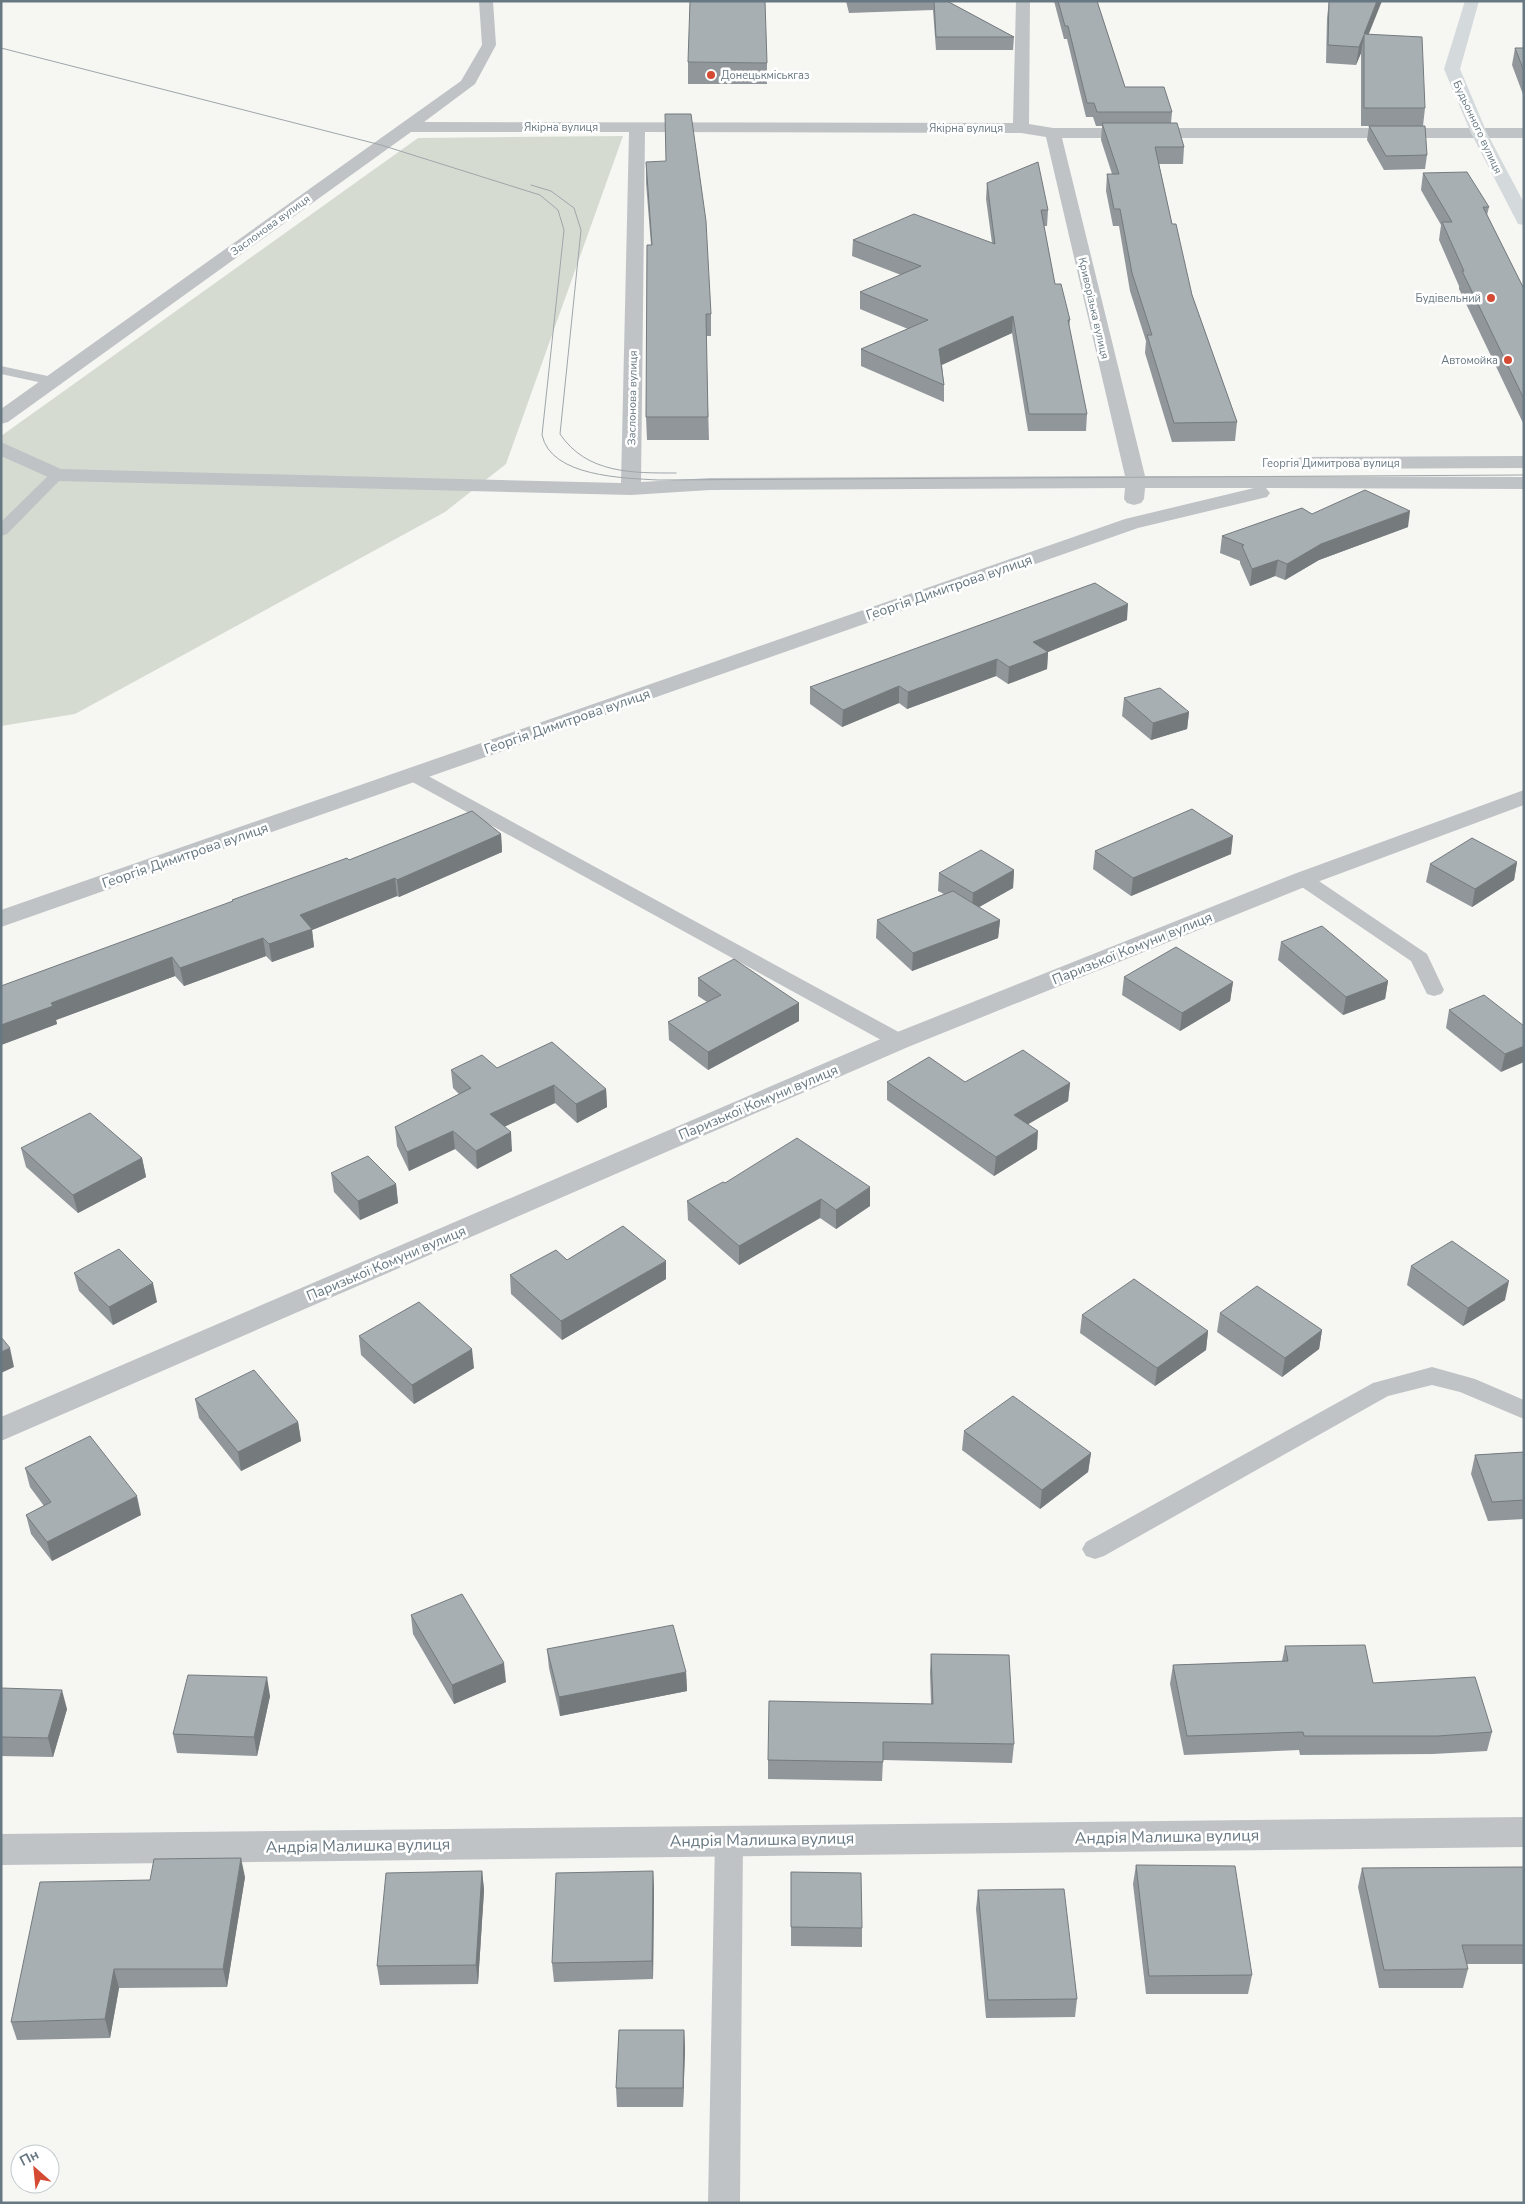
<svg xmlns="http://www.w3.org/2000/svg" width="1525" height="2204" viewBox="0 0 1525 2204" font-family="'Nunito Sans',sans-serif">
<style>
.green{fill:#d6dbd2}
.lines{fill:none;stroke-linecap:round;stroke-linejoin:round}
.lane{fill:#bfc3c6;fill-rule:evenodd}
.street{fill:#bfc3c6;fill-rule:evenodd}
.secondary{fill:#d4d9dc;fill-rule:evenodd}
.tram{stroke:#9fa6aa;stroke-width:1}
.wall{fill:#90969a}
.shaded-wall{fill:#757a7d}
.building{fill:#a7afb3;stroke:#757a7d}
.poi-dot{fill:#d54a33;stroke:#fff;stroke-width:2}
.labels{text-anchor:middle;stroke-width:5;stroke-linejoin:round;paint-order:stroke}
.far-poi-label{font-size:11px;fill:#677882;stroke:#fff;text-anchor:end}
.far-street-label{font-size:11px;fill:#677882;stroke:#fff}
.street-label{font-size:14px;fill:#677882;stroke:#fff}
.near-street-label{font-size:16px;fill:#677882;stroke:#fff}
</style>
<rect width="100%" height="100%" fill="#f6f6f3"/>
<!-- green -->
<path class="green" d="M623 136 506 464 445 512 75 714 1 726V436L418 138Z"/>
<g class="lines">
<!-- lane -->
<g class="lane">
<path d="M1 366 57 378 59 381 57 384 52 385 1 374Z"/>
<path d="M57 470 62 472 65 475 62 478 7 534 1 536V522L52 472Z"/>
<path d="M413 770 419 771 906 1036 909 1041 906 1046 899 1047 892 1046 407 779 404 775 407 771Z"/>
<path d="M1303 873 1310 875 1427 954 1444 990 1441 994 1434 996 1427 994 1411 961 1296 883 1293 879 1296 875Z"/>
<path d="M1432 1367 1475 1379 1524 1400V1419L1460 1392 1432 1385 1388 1396 1104 1556 1095 1559 1086 1556 1082 1549 1086 1542 1373 1383Z"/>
<path d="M729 1828 739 1832 743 1840 740 2203H708L715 1840 719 1832Z"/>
</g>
<!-- street -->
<g class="street">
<path d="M479 1H493L496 45 475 84 424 122 1013 123 1016 1H1030L1029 124 1053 128H1524V138H1062L1145 476 1524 477V489L1266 488 1270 493 1267 497 1138 528 1 927V910L1125 519 1254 488H1145L1144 499 1141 503 1134 505 1127 503 1124 499 1125 488 710 490 631 495 57 481 1 456V442L61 469 621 483 629 132H411L8 422 1 424V409L461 81 482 45ZM645 132 1021 133 1046 137 1125 476 710 478 641 482Z"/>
<path d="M1524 456V468L1302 469 1295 467 1292 463 1295 459 1302 457Z"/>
<path d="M1524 790V805L1312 884 908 1047 1 1441V1417L890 1035 1294 874Z"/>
<path d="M1524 1817V1847L1 1865V1834Z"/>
</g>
<!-- secondary -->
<path class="secondary" d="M1465 1H1479L1460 69 1487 133 1524 203V225L1518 224 1516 220 1471 133 1444 69Z"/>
<!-- tram -->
<g class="tram">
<path d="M1 48 381 145 540 195 558 210 564 230 542 435C551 477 624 478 658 480L1524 475"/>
<path d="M531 185 551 191 574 208 581 230 560 434C587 474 633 473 676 473"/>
</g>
</g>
<!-- wall -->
<g class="wall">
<path d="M846 1H947L1014 37 1013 50H936L933 10 849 13Z"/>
<path d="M1054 1H1097L1125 87 1172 112 1171 123 1184 147 1183 164H1159L1172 224 1192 295 1237 422 1235 441 1172 442 1145 353 1146 341 1130 291 1119 226H1113L1106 191 1107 174H1112L1101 140 1102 126H1096L1093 117H1086L1067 39H1064Z"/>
<path d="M1329 1 1369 34 1425 108 1423 126 1427 155 1425 169 1384 170 1367 140 1369 126H1361V53L1356 65 1326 63 1327 18Z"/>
<path d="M1515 48H1524V97L1512 65Z"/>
<path d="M688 62 767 63V84H688Z"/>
<path d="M646 162 711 314V336H706L709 440H647L646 417 651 245 646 183Z"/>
<path d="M1423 173 1489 207 1487 215 1524 289V425L1459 289V286L1439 240 1441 225 1421 190Z"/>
<path d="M987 183 1048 210 1047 226H1044L1055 284 1070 320 1069 327 1087 414 1086 431H1028L1012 333 942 365 944 385V402L861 366V349L908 329 860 309V292L901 275 852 256 853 240 992 243 986 199Z"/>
<path d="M1312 514 1408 527 1319 560 1285 580 1275 576 1250 586 1240 563V561L1220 553 1222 536Z"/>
<path d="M1127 620 1048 652 1047 669 1008 684 996 676 907 709 899 703 842 727 810 704V687Z"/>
<path d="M1124 698 1189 712 1187 729 1151 740 1122 716Z"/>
<path d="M501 834 502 852 399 897 397 896 312 930 314 947 272 962 266 956 184 986 175 976 56 1020 57 1024 1 1045 232 902V900L349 860Z"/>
<path d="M1095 851 1231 854 1131 896 1093 869Z"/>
<path d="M1517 862 1514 880 1472 907 1426 882 1430 864Z"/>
<path d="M1014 870 1013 888 979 907 1000 920 998 938 912 971 876 938 877 920 944 894 938 891 939 873Z"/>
<path d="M1281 942 1388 981 1385 999 1343 1015 1278 960Z"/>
<path d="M1124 977 1233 982 1230 1001 1180 1031 1122 995Z"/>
<path d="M698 978 799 1003V1021L708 1070 669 1040 668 1022 707 1002 698 996Z"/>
<path d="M1449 1010 1524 1026 1501 1072 1446 1028Z"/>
<path d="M497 1068 606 1089 607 1107 577 1123 555 1103 504 1127 512 1151 477 1169 455 1149 409 1171 397 1146 395 1127 459 1094 453 1088 451 1070Z"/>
<path d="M887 1082H965L1070 1083 1068 1101 1028 1124 1037 1149 994 1176 887 1100Z"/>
<path d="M21 1148 142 1158 146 1177 78 1213 26 1167Z"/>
<path d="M331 1173 396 1184 398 1203 360 1220 334 1192Z"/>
<path d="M725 1183 870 1206 836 1229 820 1218 739 1265 688 1220 687 1201Z"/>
<path d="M567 1260 666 1279 562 1340 511 1294 510 1275Z"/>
<path d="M1411 1266 1505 1300 1463 1326 1407 1285Z"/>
<path d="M74 1273 157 1302 113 1325 79 1291Z"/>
<path d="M1220 1313 1322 1330 1319 1349 1282 1377 1217 1332Z"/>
<path d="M1082 1315 1208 1331 1206 1350 1155 1386 1080 1333Z"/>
<path d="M359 1336 474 1368 414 1404 361 1355Z"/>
<path d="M195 1399 298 1422 301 1441 241 1471 199 1418Z"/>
<path d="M964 1431 1091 1453 1088 1472 1040 1509 962 1450Z"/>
<path d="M1524 1452V1519L1488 1521 1471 1474 1475 1455Z"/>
<path d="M25 1468 141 1515 52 1561 31 1534 26 1515 44 1506 30 1487Z"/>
<path d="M411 1615 506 1682 454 1704 413 1634Z"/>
<path d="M1285 1646 1492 1732 1487 1751 1433 1754 1300 1755 1299 1750 1184 1755 1170 1684 1173 1665 1282 1661Z"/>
<path d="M547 1649 686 1672 687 1691 560 1716 549 1668Z"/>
<path d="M931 1654 1014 1744 1012 1763 883 1760 882 1781 768 1779V1760L931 1704 930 1672Z"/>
<path d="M1 1688 67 1709 53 1757 1 1756Z"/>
<path d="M270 1696 257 1756 177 1753 173 1734Z"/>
<path d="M1136 1865 1252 1975 1248 1994H1146L1133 1884Z"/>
<path d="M1524 1867V1964H1467L1468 1969 1463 1988H1379L1358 1887 1362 1868Z"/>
<path d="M482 1871 484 1890 478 1984 380 1985 377 1966Z"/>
<path d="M653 1871 654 1890 653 1979 554 1982 552 1963Z"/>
<path d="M791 1872 862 1928V1947L791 1946Z"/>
<path d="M245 1877 227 1987 119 1988 110 2038 17 2040 11 2022Z"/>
<path d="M978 1890 1077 1999 1075 2017 986 2018 976 1909Z"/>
<path d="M684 2030 685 2049 683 2107H617L616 2088Z"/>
</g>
<!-- shaded-wall -->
<g class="shaded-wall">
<path d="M1377 1H1382L1364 46V34Z"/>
<path d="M1364 35 1361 53 1356 65 1359 47Z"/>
<path d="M1013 316 1012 333 939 366V349Z"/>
<path d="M1410 511 1408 527 1319 560 1285 580 1287 564 1321 544Z"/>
<path d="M1278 560 1275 576 1250 586 1252 569Z"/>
<path d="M1128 604 1127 620 1048 652 1047 669 1008 684 1009 667 1033 642Z"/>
<path d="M997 659 996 676 907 709 908 692Z"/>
<path d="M899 686V703L842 727 843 710Z"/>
<path d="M1189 712 1187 729 1151 740 1153 723Z"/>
<path d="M501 834 502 852 399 897 397 880Z"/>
<path d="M1233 836 1231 854 1131 896 1133 878Z"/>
<path d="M1517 862 1514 880 1472 907 1475 889Z"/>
<path d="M1014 870 1013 888 972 911 973 893Z"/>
<path d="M395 878 397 896 312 930 314 947 272 962 269 944 300 915Z"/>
<path d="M1000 920 998 938 912 971 913 953Z"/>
<path d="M263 938 266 956 184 986 180 968Z"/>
<path d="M172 957 175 976 56 1020 57 1024 1 1045V1025L51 1003Z"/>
<path d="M1388 981 1385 999 1343 1015 1346 997Z"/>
<path d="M1233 982 1230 1001 1180 1031 1182 1013Z"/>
<path d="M799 1003V1021L708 1070V1052Z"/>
<path d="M1524 1046V1062L1501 1072 1505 1054Z"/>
<path d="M1070 1083 1068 1101 1013 1133 1014 1115Z"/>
<path d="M554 1085 555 1103 491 1133 490 1114Z"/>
<path d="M606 1089 607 1107 577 1123 576 1104Z"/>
<path d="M453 1131 455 1149 409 1171 407 1152Z"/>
<path d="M1038 1131 1037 1149 994 1176 996 1157Z"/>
<path d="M511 1132 512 1151 477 1169 476 1151Z"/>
<path d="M142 1158 146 1177 78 1213 73 1195Z"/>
<path d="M396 1184 398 1203 360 1220 358 1201Z"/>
<path d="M870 1187V1206L836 1229V1210Z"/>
<path d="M821 1199 820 1218 739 1265V1246Z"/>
<path d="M666 1261V1279L562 1340 561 1321Z"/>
<path d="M1509 1281 1505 1300 1463 1326 1468 1308Z"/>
<path d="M153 1283 157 1302 113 1325 109 1307Z"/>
<path d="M1322 1330 1319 1349 1282 1377 1285 1358Z"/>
<path d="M1208 1331 1206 1350 1155 1386 1157 1368Z"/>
<path d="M10 1348 14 1367 1 1373V1352Z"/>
<path d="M472 1349 474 1368 414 1404 412 1385Z"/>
<path d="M298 1422 301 1441 241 1471 238 1452Z"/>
<path d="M1091 1453 1088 1472 1040 1509 1042 1490Z"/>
<path d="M137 1496 141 1515 52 1561 47 1542Z"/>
<path d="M504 1663 506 1682 454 1704 452 1685Z"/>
<path d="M686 1672 687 1691 560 1716 559 1697Z"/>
<path d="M267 1677 270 1696 257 1756 254 1737Z"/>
<path d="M62 1690 67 1709 53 1757 48 1738Z"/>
<path d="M241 1858 245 1877 227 1987 223 1969Z"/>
<path d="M482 1871 484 1890 478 1984 476 1965Z"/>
<path d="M653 1871 654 1890 653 1979 652 1961Z"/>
<path d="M114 1969 119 1988 110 2038 105 2019Z"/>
<path d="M684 2030 685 2049 683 2107V2088Z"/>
</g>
<!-- building -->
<g class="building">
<path d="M690 1H765L767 63 688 62Z"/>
<path d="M934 1H947L1014 37H936Z"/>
<path d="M1058 1H1097L1125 87H1164L1172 112H1097L1094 103H1087L1068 26H1065Z"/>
<path d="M1329 1H1377L1364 34 1422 37 1425 108H1364V35L1359 47 1328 45Z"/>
<path d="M1515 48H1524V71Z"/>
<path d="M665 114H691L706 221 711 314H706L708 417H646L647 245H652L646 162 666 161Z"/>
<path d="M1102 123H1177L1184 147H1155L1172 224H1176L1192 295 1237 422 1174 423 1147 335H1152L1132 273 1120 209H1114L1107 174H1119Z"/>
<path d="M1369 126H1425L1427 155 1386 156Z"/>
<path d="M1038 162 1048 210H1041L1055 284H1061L1070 320H1068L1087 414H1029L1013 316 939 349 944 385 861 349 928 320 860 292 921 266 853 240 914 214 995 244 987 183Z"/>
<path d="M1467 172 1489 207H1483L1524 289V399L1462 271H1464L1442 222H1452L1423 173Z"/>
<path d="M1365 490 1410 511 1321 544 1287 564 1278 560 1252 569 1242 546 1244 545 1222 536 1302 508 1312 514Z"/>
<path d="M1095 583 1128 604 1033 642 1048 652 1009 667 997 659 908 692 899 686 843 710 810 687Z"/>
<path d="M1160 688 1189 712 1153 723 1124 698Z"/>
<path d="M1192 809 1233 836 1133 878 1095 851Z"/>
<path d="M472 811 501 834 397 880 395 878 300 915 312 929 269 944 263 938 180 968 172 957 51 1003 53 1006 1 1025V986L233 901 232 900 347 858 349 860Z"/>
<path d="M1472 838 1517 862 1475 889 1430 864Z"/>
<path d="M981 850 1014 870 973 893 939 873Z"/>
<path d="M953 891 1000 920 913 953 877 920Z"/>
<path d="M1322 926 1388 981 1346 997 1281 942Z"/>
<path d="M1176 947 1233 982 1182 1013 1124 977Z"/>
<path d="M734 959 799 1003 708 1052 668 1022 721 995 698 978Z"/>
<path d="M1484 995 1524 1026V1046L1505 1054 1449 1010Z"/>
<path d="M552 1042 606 1089 576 1104 554 1085 490 1114 511 1132 476 1151 453 1131 407 1152 395 1127 471 1088 451 1070 482 1055 497 1068Z"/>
<path d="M1023 1050 1070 1083 1014 1115 1038 1131 996 1157 887 1082 929 1057 965 1082Z"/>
<path d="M90 1113 142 1158 73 1195 21 1148Z"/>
<path d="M797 1138 870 1187 836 1210 821 1199 739 1246 687 1201 723 1182 725 1183Z"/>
<path d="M368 1156 396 1184 358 1201 331 1173Z"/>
<path d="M623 1226 666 1261 561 1321 510 1275 556 1250 567 1260Z"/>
<path d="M1452 1241 1509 1281 1468 1308 1411 1266Z"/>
<path d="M119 1249 153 1283 109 1307 74 1273Z"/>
<path d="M1134 1279 1208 1331 1157 1368 1082 1315Z"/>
<path d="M1257 1286 1322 1330 1285 1358 1220 1313Z"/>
<path d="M419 1302 472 1349 412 1385 359 1336Z"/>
<path d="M1 1337 10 1348 1 1352Z"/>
<path d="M254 1370 298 1422 238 1452 195 1399Z"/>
<path d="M1013 1396 1091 1453 1042 1490 964 1431Z"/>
<path d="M90 1436 137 1496 47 1542 26 1515 51 1502 25 1468Z"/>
<path d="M1524 1452V1500L1492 1502 1475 1455Z"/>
<path d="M462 1594 504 1663 452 1685 411 1615Z"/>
<path d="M673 1625 686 1672 559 1697 547 1649Z"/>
<path d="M1365 1645 1373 1683 1475 1677 1492 1732 1438 1736H1304L1303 1732 1187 1736 1173 1665 1288 1661 1285 1646Z"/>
<path d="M931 1654 1009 1655 1014 1744 883 1742V1762L768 1760 769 1701 933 1704Z"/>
<path d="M188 1675 267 1677 254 1737 173 1734Z"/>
<path d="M1 1688 62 1690 48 1738 1 1737Z"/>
<path d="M241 1858 223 1969H114L105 2019 11 2022 40 1882 150 1880 154 1859Z"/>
<path d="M1136 1865 1235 1866 1252 1975 1149 1976Z"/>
<path d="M1524 1867V1945H1462L1468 1969 1384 1970 1362 1868Z"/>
<path d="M482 1871 476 1965 377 1966 386 1873Z"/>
<path d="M653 1871 652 1961 552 1963 556 1873Z"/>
<path d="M791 1872 861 1873 862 1928 791 1927Z"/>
<path d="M1064 1889 1077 1999 988 2000 978 1890Z"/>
<path d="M619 2030H684L683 2088H616Z"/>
</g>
<!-- markers -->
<g class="poi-dot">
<circle cx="711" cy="75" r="5"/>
<circle cx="1491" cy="298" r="5"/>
<circle cx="1508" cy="360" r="5"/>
</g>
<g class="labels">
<!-- far-poi labels -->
<g class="far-poi-label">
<text x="721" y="79" text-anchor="start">Донецькміськгаз</text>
<text x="1481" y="302">Будівельний</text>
<text x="1498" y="364">Автомойка</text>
</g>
<!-- far-street labels -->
<g class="far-street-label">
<text x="561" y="131">Якірна вулиця</text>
<text transform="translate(1478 127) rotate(65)" y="4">Будьонного вулиця</text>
<text x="966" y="132">Якірна вулиця</text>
<text transform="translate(270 225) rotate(-36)" y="4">Заслонова вулиця</text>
<text transform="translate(1094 308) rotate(77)" y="4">Криворізька вулиця</text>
<text transform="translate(632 398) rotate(-89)" y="4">Заслонова вулиця</text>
<text x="1331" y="467">Георгія Димитрова вулиця</text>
</g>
<!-- street labels -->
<g class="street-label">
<text transform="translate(949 587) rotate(-19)" y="5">Георгія Димитрова вулиця</text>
<text transform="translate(567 721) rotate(-19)" y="5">Георгія Димитрова вулиця</text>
<text transform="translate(185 855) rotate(-19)" y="5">Георгія Димитрова вулиця</text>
<text transform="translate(1132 948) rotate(-22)" y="5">Паризької Комуни вулиця</text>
<text transform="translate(758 1102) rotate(-23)" y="5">Паризької Комуни вулиця</text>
<text transform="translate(386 1263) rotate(-23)" y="5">Паризької Комуни вулиця</text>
</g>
<!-- near-street labels -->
<g class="near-street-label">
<text transform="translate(1167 1836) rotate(-1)" y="6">Андрія Малишка вулиця</text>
<text transform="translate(762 1839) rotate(-1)" y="6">Андрія Малишка вулиця</text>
<text transform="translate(358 1845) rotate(-1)" y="6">Андрія Малишка вулиця</text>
</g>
</g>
<!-- border -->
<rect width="1525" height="2204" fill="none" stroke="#677882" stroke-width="5"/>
<!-- north arrow -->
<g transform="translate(35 2169) rotate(333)"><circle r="24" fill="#ffffff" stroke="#c2c9cd"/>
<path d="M0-4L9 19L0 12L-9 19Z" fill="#d54a33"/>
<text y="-8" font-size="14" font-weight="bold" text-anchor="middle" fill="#677882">Пн</text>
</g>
</svg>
